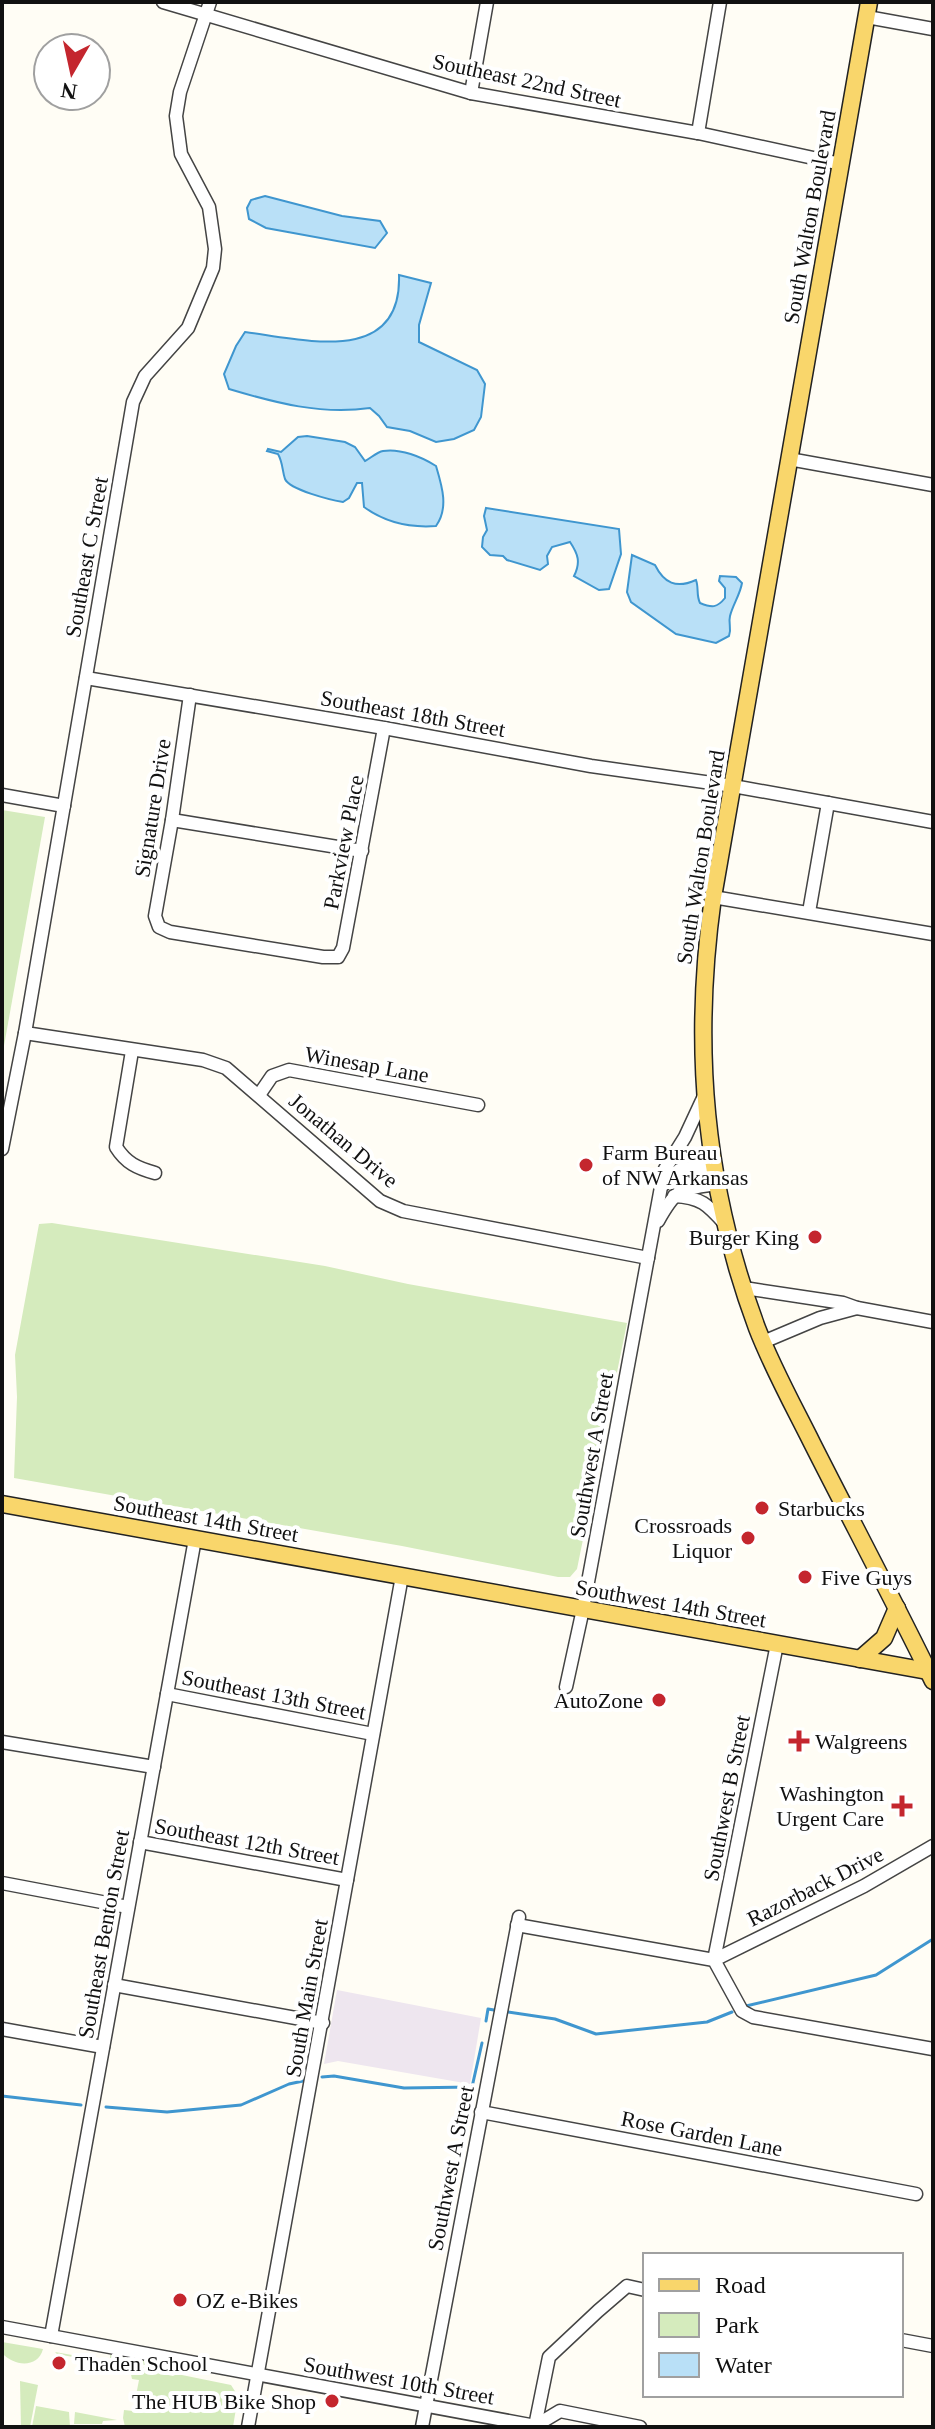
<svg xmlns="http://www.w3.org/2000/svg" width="935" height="2429" viewBox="0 0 935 2429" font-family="'Times New Roman',serif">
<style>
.industrial{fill:#eee6ef}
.green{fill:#d5ebbd}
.water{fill:#b9e0f7;stroke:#3f96cf;stroke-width:2}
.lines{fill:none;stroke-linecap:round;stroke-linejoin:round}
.stream{stroke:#3f96cf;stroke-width:3}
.minor-casing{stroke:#444;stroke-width:15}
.major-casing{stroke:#222;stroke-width:19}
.minor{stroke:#fff;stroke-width:12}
.major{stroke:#f9d66b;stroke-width:16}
.poi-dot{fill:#c4262e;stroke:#fff;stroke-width:3}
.labels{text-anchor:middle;stroke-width:8;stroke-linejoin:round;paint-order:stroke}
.street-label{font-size:22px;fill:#111;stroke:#fff}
.poi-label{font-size:22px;fill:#111;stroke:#fff;text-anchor:start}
</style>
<rect width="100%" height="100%" fill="#fffdf5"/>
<!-- industrial -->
<path class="industrial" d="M337 1990 481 2018 470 2084 338 2061 324 2064Z"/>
<!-- green -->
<g class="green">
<path d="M2 810 45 817 2 1057Z"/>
<path d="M52 1223 325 1266 408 1284 627 1323 577 1569 570 1577H558L402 1546 14 1478 17 1397 15 1355 39 1224Z"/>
<path d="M2 2342 43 2349C38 2369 13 2366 2 2353Z"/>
<path d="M55 2352 146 2368 149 2371 173 2376 177 2374 231 2385 238 2396 233 2427H125L123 2418 124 2410 133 2411 139 2380 132 2379 130 2370 126 2367 57 2354Z"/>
<path d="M110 2355 174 2366V2371L110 2358Z"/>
<path d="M20 2381 38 2385 30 2427H21Z"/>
<path d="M36 2406 69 2412 70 2427H32Z"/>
<path d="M75 2412 117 2420 103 2421 102 2424H74Z"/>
</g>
<!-- water -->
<g class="water">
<path d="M265 196 342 216 380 221 387 233 375 248 266 228 249 219 247 208 251 200Z"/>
<path d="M399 275 431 283 419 325V342L477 370 485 384 481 417 474 430 454 439 436 442 410 431 387 427 379 416 370 408C321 415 276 403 229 389L224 374 236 346 245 332C305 340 402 366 399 275Z"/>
<path d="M307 436 345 442 355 447 365 461C371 458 377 452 383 451 400 448 422 457 436 466 442 486 449 508 436 526 409 528 386 523 364 507L362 483H357L349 498 343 502C331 500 290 490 285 479 282 470 283 463 278 454L267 451 268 449 281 452 298 437Z"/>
<path d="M486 508 619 529 621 554 609 589 599 590 574 576C581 562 578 554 570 542L552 547 547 556 548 564 540 570 507 560 503 556 490 555 482 547 483 537 487 530 484 516Z"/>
<path d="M632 555 655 565C664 583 676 589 696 580 699 588 696 595 700 603 712 608 717 608 725 598V588L719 581 720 576 736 577 742 583C740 595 733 604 730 616 728 624 732 628 729 636L716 643 676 634 631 602 627 592Z"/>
</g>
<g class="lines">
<!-- stream -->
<g class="stream">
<path d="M746 2006 876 1975 933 1939"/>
<path d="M508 2012 555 2019 596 2034 707 2022 732 2012"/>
<path d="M486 2021 488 2009 494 2010"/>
<path d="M322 2077 334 2076 404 2088 472 2087 482 2043"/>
<path d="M2 2096 81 2105"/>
<path d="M106 2107 167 2112 241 2105 289 2084 303 2081"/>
</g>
<defs>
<g id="minor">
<path d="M163 2 471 93 698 133 841 164"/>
<path d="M867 17 933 29"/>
<path d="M471 93 487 2"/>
<path d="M698 133 720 2"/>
<path d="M789 459 933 485"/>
<path d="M86 678 384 728 591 766 733 786 933 822"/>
<path d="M190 695 172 820 155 916 159 927 170 932 323 957H338L343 948 384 728"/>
<path d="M2 795 64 806"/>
<path d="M172 820 362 851"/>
<path d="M713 897 933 934"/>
<path d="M809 912 828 803"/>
<path d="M25 1033 203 1060 226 1068 380 1201 403 1211 648 1258"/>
<path d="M132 1051 116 1147C126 1163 137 1168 155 1173"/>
<path d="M259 1095 272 1076 289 1070 478 1105"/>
<path d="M2 1149 25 1033 133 402 145 376 188 328 213 268 215 249 209 207 181 154 176 116 180 92 210 2"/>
<path d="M661 1184 665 1169 685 1137 705 1094"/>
<path d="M674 1196C701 1197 708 1205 725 1224"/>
<path d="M658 1221C677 1187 680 1190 716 1184"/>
<path d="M744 1288 843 1303 857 1308 933 1322"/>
<path d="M763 1342 820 1318 857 1308"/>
<path d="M566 1687 583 1609 661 1187 679 1170 713 1165"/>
<path d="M167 1694 373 1734"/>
<path d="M2 1742 154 1767"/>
<path d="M140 1842 347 1880"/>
<path d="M2 1883 128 1907"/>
<path d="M517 1925 714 1960 742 2011 753 2017 933 2049"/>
<path d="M714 1960 777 1644"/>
<path d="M714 1960 864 1886 933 1846"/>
<path d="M114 1985 323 2023"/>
<path d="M2 2029 103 2047"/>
<path d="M481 2112 916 2194"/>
<path d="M2 2327 541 2427"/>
<path d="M51 2336 195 1539"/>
<path d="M901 2340 933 2346"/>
<path d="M535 2426 549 2357 598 2311 627 2286 645 2290"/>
<path d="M535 2426 560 2411 640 2427"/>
<path d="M248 2427 402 1576"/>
<path d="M422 2427 519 1917"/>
</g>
<g id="major">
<path d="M869 2 713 897C692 1047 704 1185 757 1328 772 1367 793 1405 812 1443 852 1522 894 1601 933 1681"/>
<path d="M2 1504 933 1672"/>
<path d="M860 1659 884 1638 897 1608"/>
</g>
</defs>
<!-- minor casing -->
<use href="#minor" class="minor-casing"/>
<!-- major casing -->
<use href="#major" class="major-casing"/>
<!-- minor -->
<use href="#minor" class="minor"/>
<!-- major -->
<use href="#major" class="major"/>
</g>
<!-- markers -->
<g class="poi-dot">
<circle cx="586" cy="1165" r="8"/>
<circle cx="815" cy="1237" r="8"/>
<circle cx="762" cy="1508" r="8"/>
<circle cx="748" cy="1538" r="8"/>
<circle cx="805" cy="1577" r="8"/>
<circle cx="659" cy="1700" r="8"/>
<path d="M795 1729h8v8h8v8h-8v8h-8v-8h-8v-8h8z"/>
<path d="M898 1794h8v8h8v8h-8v8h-8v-8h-8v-8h8z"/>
<circle cx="180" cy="2300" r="8"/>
<circle cx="59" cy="2363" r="8"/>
<circle cx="332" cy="2401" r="8"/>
</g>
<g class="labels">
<!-- street labels -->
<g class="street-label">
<text transform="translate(527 80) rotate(12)" y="8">Southeast 22nd Street</text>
<text transform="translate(809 217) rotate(-80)" y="8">South Walton Boulevard</text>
<text transform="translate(86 557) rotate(-80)" y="8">Southeast C Street</text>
<text transform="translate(413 713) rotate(10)" y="8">Southeast 18th Street</text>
<text transform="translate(152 808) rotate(-81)" y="8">Signature Drive</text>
<text transform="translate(343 842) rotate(-79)" y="8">Parkview Place</text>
<text transform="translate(700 857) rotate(-81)" y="8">South Walton Boulevard</text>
<text transform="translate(367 1064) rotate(10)" y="8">Winesap Lane</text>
<text transform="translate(344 1140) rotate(40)" y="8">Jonathan Drive</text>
<text transform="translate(591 1455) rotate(-80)" y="8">Southwest A Street</text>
<text transform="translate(206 1518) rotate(10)" y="8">Southeast 14th Street</text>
<text transform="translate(671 1603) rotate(10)" y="8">Southwest 14th Street</text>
<text transform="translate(274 1694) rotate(11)" y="8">Southeast 13th Street</text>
<text transform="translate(726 1798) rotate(-79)" y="8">Southwest B Street</text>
<text transform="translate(247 1841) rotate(10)" y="8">Southeast 12th Street</text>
<text transform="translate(815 1886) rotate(-27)" y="8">Razorback Drive</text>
<text transform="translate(103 1934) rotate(-80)" y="8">Southeast Benton Street</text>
<text transform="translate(306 1998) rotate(-80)" y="8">South Main Street</text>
<text transform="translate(702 2133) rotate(11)" y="8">Rose Garden Lane</text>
<text transform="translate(450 2168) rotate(-79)" y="8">Southwest A Street</text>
<text transform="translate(399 2380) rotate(10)" y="8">Southwest 10th Street</text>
</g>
<!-- poi labels -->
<g class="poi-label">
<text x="602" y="1160">Farm Bureau<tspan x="602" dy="25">of NW Arkansas</tspan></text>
<text x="799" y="1245" text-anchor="end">Burger King</text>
<text x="778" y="1516">Starbucks</text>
<text x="732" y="1533" text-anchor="end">Crossroads<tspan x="732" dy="25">Liquor</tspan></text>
<text x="821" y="1585">Five Guys</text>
<text x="643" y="1708" text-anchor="end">AutoZone</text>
<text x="815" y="1749">Walgreens</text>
<text x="884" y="1801" text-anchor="end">Washington<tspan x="884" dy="25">Urgent Care</tspan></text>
<text x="196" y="2308">OZ e-Bikes</text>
<text x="75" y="2371">Thaden School</text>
<text x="316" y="2409" text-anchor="end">The HUB Bike Shop</text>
</g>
</g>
<!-- border -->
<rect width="935" height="2429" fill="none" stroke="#111111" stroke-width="8"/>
<!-- legend -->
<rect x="643" y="2253" width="260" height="144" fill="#ffffff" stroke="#a0a0a0" stroke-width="2"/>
<rect x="659" y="2279" width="40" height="12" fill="#f9d66b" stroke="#a0a0a0" stroke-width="2"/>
<text x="715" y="2293" font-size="24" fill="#111111">Road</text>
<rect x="659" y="2313" width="40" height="24" fill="#d5ebbd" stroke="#a0a0a0" stroke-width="2"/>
<text x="715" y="2333" font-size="24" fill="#111111">Park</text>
<rect x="659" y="2353" width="40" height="24" fill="#b9e0f7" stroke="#a0a0a0" stroke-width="2"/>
<text x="715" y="2373" font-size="24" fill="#111111">Water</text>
<!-- north arrow -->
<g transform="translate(72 72) rotate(189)"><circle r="38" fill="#ffffff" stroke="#a0a0a0" stroke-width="2"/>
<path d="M0-6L14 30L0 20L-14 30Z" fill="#c4262e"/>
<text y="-12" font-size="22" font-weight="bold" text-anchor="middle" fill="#111111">N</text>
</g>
</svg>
